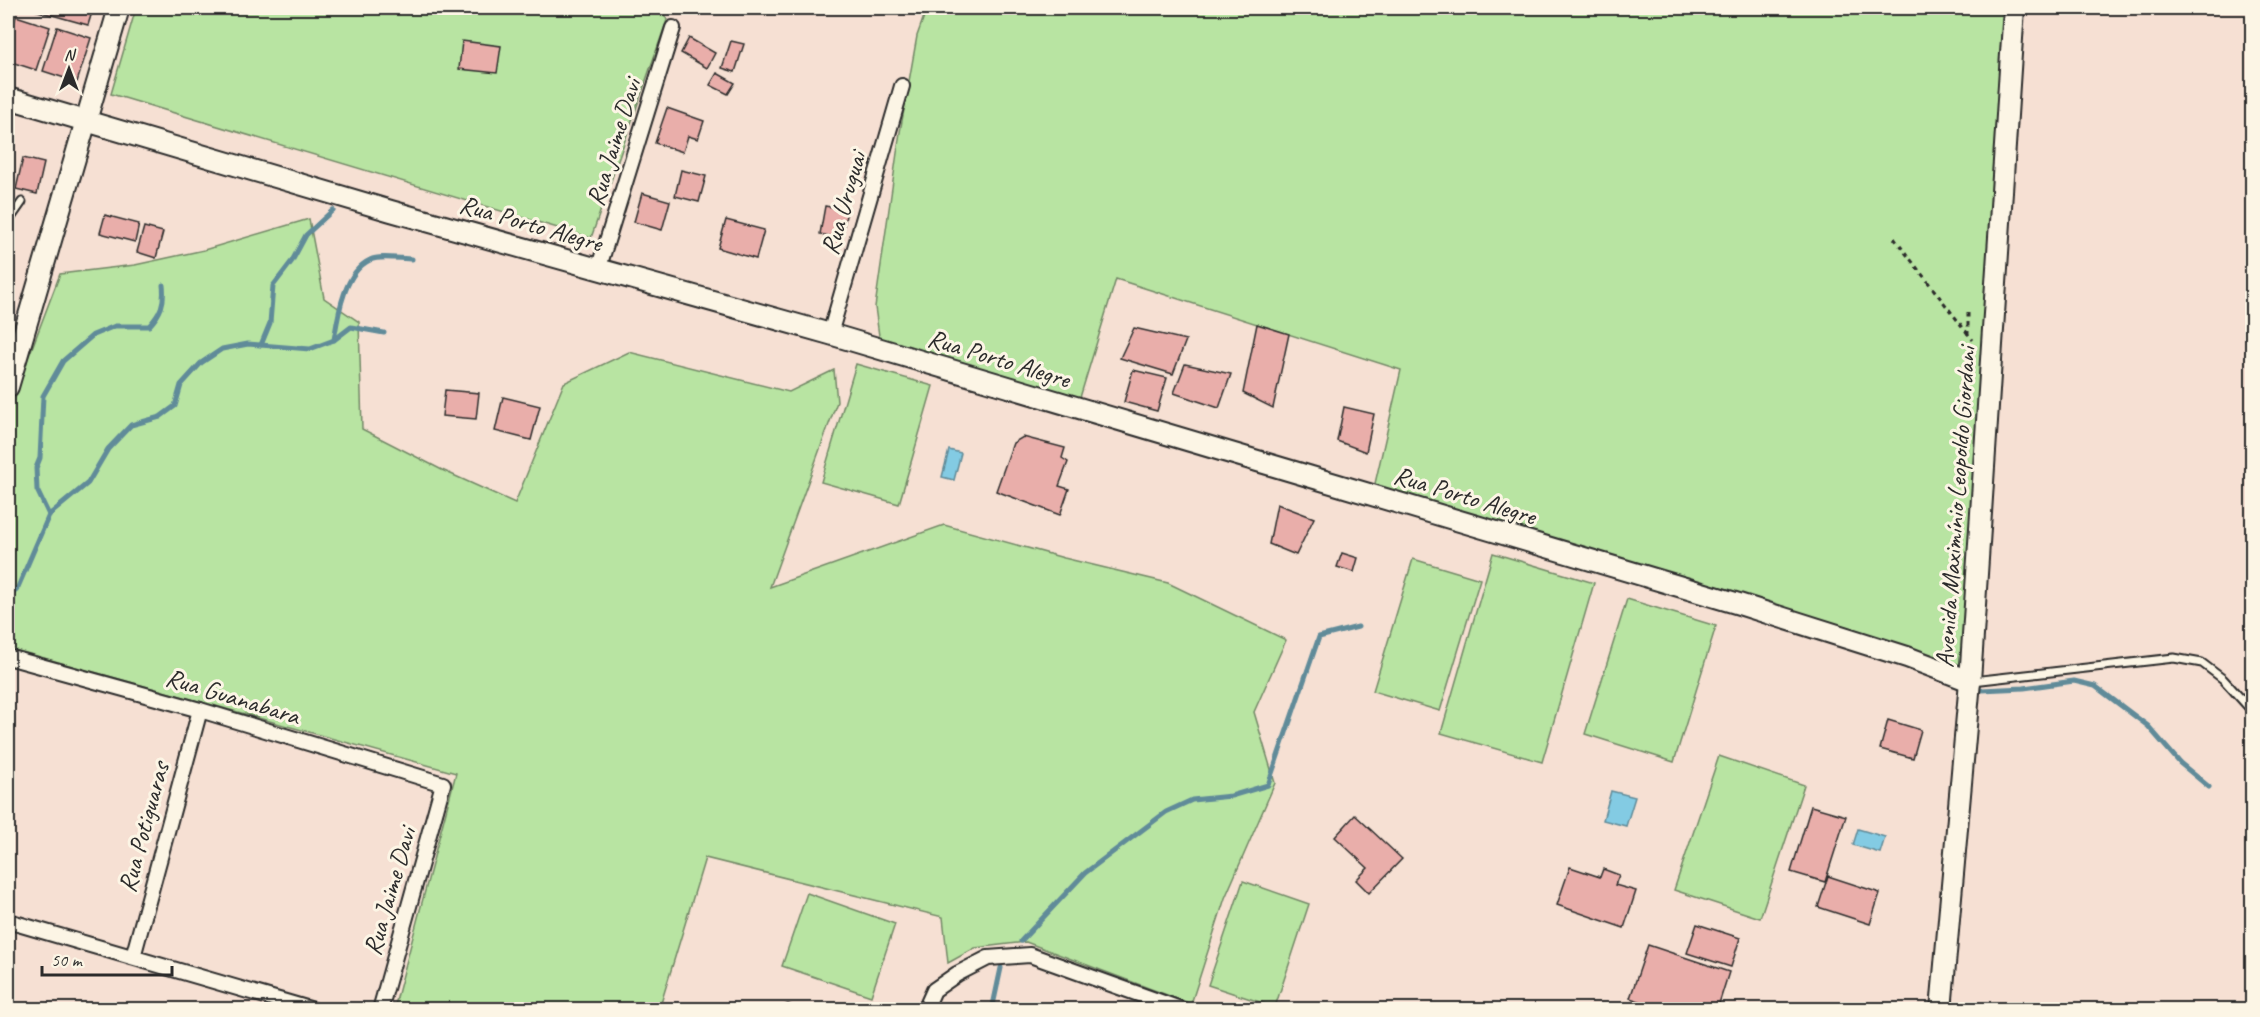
<svg xmlns="http://www.w3.org/2000/svg" width="2260" height="1017" viewBox="0 0 2260 1017" font-family="Caveat,sans-serif">
<style>
.green{fill:#b8e4a2;stroke:#728866;stroke-width:1.5}
.water{fill:#83cbe3;stroke:#608b99;stroke-width:1.5}
.lines{fill:none;stroke-linecap:round;stroke-linejoin:round}
.stream{stroke:#608b99;stroke-width:5}
.building{fill:#e9aeaa;stroke:#2b2b2b;stroke-width:1.5}
.lane-casing{stroke:#2b2b2b;stroke-width:11}
.street-casing{stroke:#2b2b2b;stroke-width:18}
.secondary-casing{stroke:#2b2b2b;stroke-width:24}
.path{stroke:#2b2b2b;stroke-width:3;stroke-dasharray:4.5 4.5;stroke-linecap:butt}
.lane{stroke:#fcf5e5;stroke-width:7}
.street{stroke:#fcf5e5;stroke-width:14}
.secondary{stroke:#fcf5e5;stroke-width:20}
.labels{text-anchor:middle;stroke-width:6;stroke-linejoin:round;paint-order:stroke}
.street-label{font-size:26px;fill:#2b2b2b;stroke:#fcf5e5}
</style>
<rect width="100%" height="100%" fill="#f6e0d3"/>
<filter id="ink" filterUnits="userSpaceOnUse"><feTurbulence type="fractalNoise" baseFrequency=".0167" numOctaves="2"/><feDisplacementMap in="SourceGraphic" scale="12" xChannelSelector="R" yChannelSelector="G"/><feConvolveMatrix kernelMatrix="1 2 1 2 8 2 1 2 1" color-interpolation-filters="sRGB"/></filter>
<g filter="url(#ink)">
<!-- green -->
<g class="green">
<path d="M136 8H661L667 20 591 238 111 94Z"/>
<path d="M927 8H2006L1980 689 1371 501 1401 370 1116 279 1075 414 882 357 875 307 900 132 917 36Z"/>
<path d="M309 219 324 298 359 322 362 429 442 470 515 503 564 383 629 352 789 392 834 370 837 402 770 587 944 525 1064 558 1168 583 1286 640 1254 712 1275 783 1225 898 1191 1004 1026 942 975 948 948 963 943 917 705 858 659 1010 394 1009 456 773 8 648V420L21 377 60 274 135 265 204 250Z"/>
<path d="M856 364 933 386 899 504 821 482Z"/>
<path d="M1493 553 1594 583 1542 762 1441 733Z"/>
<path d="M1413 559 1480 579 1440 711 1373 691Z"/>
<path d="M1627 599 1716 626 1674 762 1585 734Z"/>
<path d="M1719 756 1804 785 1760 918 1674 890Z"/>
<path d="M1243 881 1309 904 1275 1007 1208 985Z"/>
<path d="M807 893 895 924 871 996 782 966Z"/>
</g>
<!-- water -->
<g class="water">
<path d="M949 450 961 453 954 480 942 477Z"/>
<path d="M1611 791 1635 797 1626 826 1603 820Z"/>
<path d="M1858 829 1885 837 1880 853 1853 845Z"/>
</g>
<g class="lines">
<!-- stream -->
<g class="stream">
<path d="M334 340C338 315 344 272 370 260 380 255 400 259 412 259"/>
<path d="M261 345 270 323 273 286 292 261 306 235 333 210"/>
<path d="M49 515 37 490 36 468 40 458 43 396 63 361 93 335 115 326H149C161 313 165 303 163 285"/>
<path d="M8 600 18 587 49 515 88 483 108 449 131 425 160 417 175 406 181 385 201 363 222 349 248 344 310 349 334 340 351 327 384 333"/>
<path d="M1981 690 2024 688 2074 681 2095 686 2148 726 2180 763 2209 787"/>
<path d="M1021 941 1085 873 1166 812 1192 800 1231 796 1268 785 1319 637 1358 627"/>
<path d="M992 1010 1001 968"/>
</g>
</g>
<!-- building -->
<g class="building">
<path d="M27 8H88L93 9 88 25Z"/>
<path d="M16 16 50 27 36 70 8 61V42Z"/>
<path d="M57 27 91 38 77 82 43 71Z"/>
<path d="M689 38 715 53 707 68 681 53Z"/>
<path d="M462 41 501 46 497 73 459 69Z"/>
<path d="M731 41 744 44 735 72 722 68Z"/>
<path d="M717 73 735 83 728 94 710 85Z"/>
<path d="M667 108 704 121 698 139 688 136 683 152 655 143Z"/>
<path d="M23 158 44 163 37 194 16 189Z"/>
<path d="M681 170 706 176 699 202 675 196Z"/>
<path d="M642 193 670 201 662 230 634 222Z"/>
<path d="M825 206 847 210 840 246 828 244 830 236 820 234Z"/>
<path d="M105 215 139 224 135 242 100 233Z"/>
<path d="M726 220 764 230 756 259 718 248Z"/>
<path d="M144 227 163 232 156 258 137 252Z"/>
<path d="M1257 324 1289 334 1273 408 1243 393Z"/>
<path d="M1134 328 1186 340 1173 374 1120 358Z"/>
<path d="M1185 364 1231 374 1219 408 1174 393Z"/>
<path d="M1133 370 1167 378 1157 411 1124 402Z"/>
<path d="M445 390 479 393 476 419 442 416Z"/>
<path d="M503 397 540 406 531 440 495 431Z"/>
<path d="M1344 407 1374 414 1366 452 1337 441Z"/>
<path d="M1023 437 1065 448 1062 458 1068 462 1059 486 1069 489 1060 515 996 491 1013 443Z"/>
<path d="M1277 504 1314 518 1296 555 1269 544Z"/>
<path d="M1342 553 1358 558 1354 572 1337 567Z"/>
<path d="M1888 720 1921 730 1913 758 1880 749Z"/>
<path d="M1811 806 1846 816 1825 882 1791 872Z"/>
<path d="M1355 815 1402 859 1369 893 1356 880 1368 868 1335 837Z"/>
<path d="M1570 867 1600 877 1603 869 1619 875 1615 885 1636 891 1624 928 1557 905Z"/>
<path d="M1828 876 1880 893 1870 924 1818 907Z"/>
<path d="M1697 924 1740 938 1731 967 1687 953Z"/>
<path d="M1648 945 1729 972 1717 1010H1666L1630 998Z"/>
</g>
<g class="lines">
<defs>
<g id="lane">
<path d="M8 222 22 202"/>
<path d="M1973 681 2174 658 2202 663 2223 679 2252 711"/>
<path d="M788 1009 789 1010"/>
</g>
<g id="street">
<path d="M598 270 673 28"/>
<path d="M830 334 902 86"/>
<path d="M8 657 200 710 443 784 380 1010"/>
<path d="M8 921 313 1010"/>
<path d="M133 957 200 710"/>
<path d="M925 1010 934 990 957 974 988 958 1030 955 1183 1010"/>
</g>
<g id="secondary">
<path d="M8 98 391 211 830 334 1739 604 1907 657 1970 681"/>
<path d="M8 387 119 8"/>
<path d="M1941 1010 1970 681 2014 8"/>
</g>
</defs>
<!-- lane casing -->
<use href="#lane" class="lane-casing"/>
<!-- street casing -->
<use href="#street" class="street-casing"/>
<!-- secondary casing -->
<use href="#secondary" class="secondary-casing"/>
<!-- path -->
<g class="path">
<path d="M1894 238 1968 334"/>
<path d="M1968 313V334L1973 340"/>
</g>
<!-- lane -->
<use href="#lane" class="lane"/>
<!-- street -->
<use href="#street" class="street"/>
<!-- secondary -->
<use href="#secondary" class="secondary"/>
</g>
</g>
<g class="labels">
<!-- street labels -->
<g class="street-label">
<text transform="translate(613 142) rotate(-73)" y="9">Rua Jaime Davi</text>
<text transform="translate(843 203) rotate(-74)" y="9">Rua Uruguai</text>
<text transform="translate(531 223) rotate(16)" y="9">Rua Porto Alegre</text>
<text transform="translate(999 358) rotate(17)" y="9">Rua Porto Alegre</text>
<text transform="translate(1465 495) rotate(17)" y="9">Rua Porto Alegre</text>
<text transform="translate(1955 507) rotate(-86)" y="9">Avenida Maximínio Leopoldo Giordani</text>
<text transform="translate(233 696) rotate(17)" y="9">Rua Guanabara</text>
<text transform="translate(143 827) rotate(-75)" y="9">Rua Potiguaras</text>
<text transform="translate(389 891) rotate(-74)" y="9">Rua Jaime Davi</text>
</g>
</g>
<!-- margin -->
<rect width="2260" height="1017" fill="none" stroke="#fcf5e5" stroke-width="30"/>
<rect x="15" y="15" width="2230" height="987" fill="none" stroke="#2b2b2b" stroke-width="2" filter="url(#ink)"/>
<!-- north arrow -->
<g transform="translate(69 69)" stroke="#fcf5e5" stroke-width="4.5" paint-order="stroke">
<path d="M0-4.5L10 22L0 15L-10 22Z" fill="#2b2b2b"/>
<text y="-9" font-size="16" font-weight="bold" text-anchor="middle" fill="#2b2b2b">N</text>
</g>
<!-- scale -->
<path d="M42 966v9h130v-9" fill="none" stroke="#2b2b2b" stroke-width="3"/>
<text x="51" y="966" font-size="18" fill="#2b2b2b" stroke="#fcf5e5" stroke-width="4.5" paint-order="stroke">50 m</text>
</svg>
